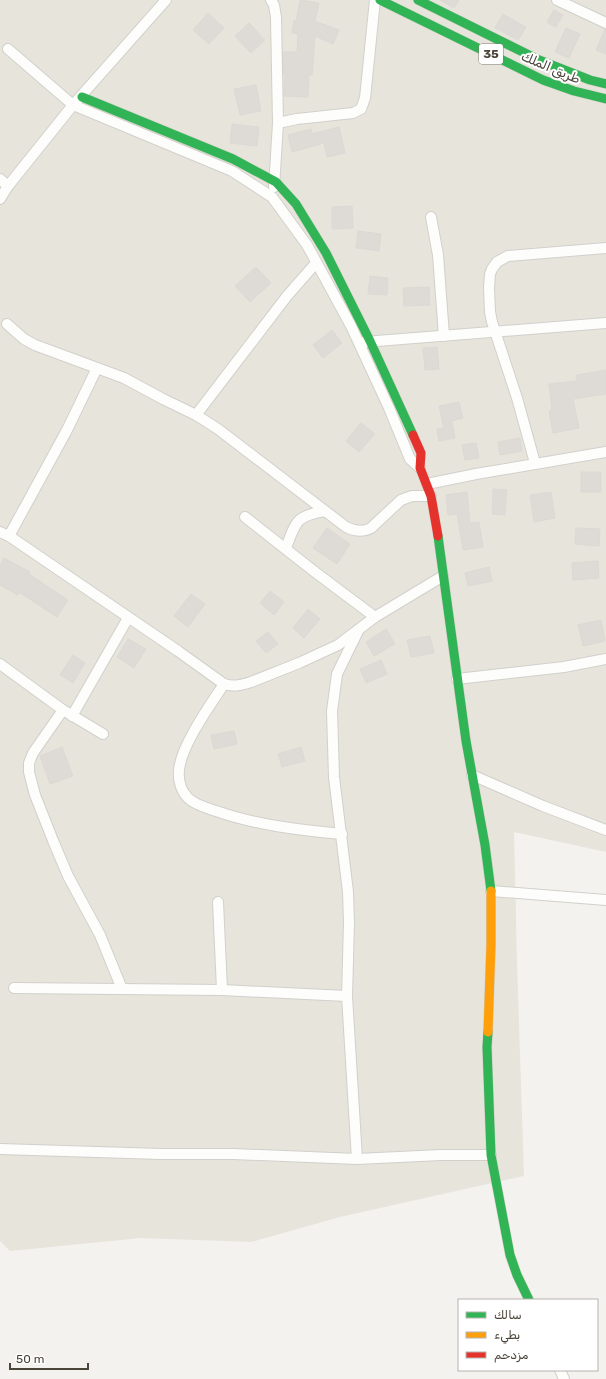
<svg xmlns="http://www.w3.org/2000/svg" width="606" height="1379" viewBox="0 0 606 1379" font-family="Rubik,'Noto Sans Arabic',sans-serif">
<style>
.residential{fill:#e7e4dc}
.building{fill:#dedbd6;stroke:#dcd9d4}
.lines{fill:none;stroke-linecap:round;stroke-linejoin:round}
.street-casing{stroke:#d2d0cb;stroke-width:12}
.fast-casing{stroke:#d3cfc5;stroke-width:10}
.slow-casing{stroke:#d3cfc5;stroke-width:10}
.jam-casing{stroke:#d3cfc5;stroke-width:10}
.street{stroke:#fdfdfc;stroke-width:10}
.fast{stroke:#30b455;stroke-width:9}
.slow{stroke:#ff9f0a;stroke-width:9}
.jam{stroke:#e5322d;stroke-width:9}
.labels{text-anchor:middle;stroke-width:4;stroke-linejoin:round;paint-order:stroke}
.shield{fill:#fff;stroke:#817c74;stroke-width:1}
.shield-label{font-size:12px;font-weight:bold;fill:#4b4439}
.street-label{font-size:13px;fill:#4b4439;stroke:#fff}
</style>
<rect width="100%" height="100%" fill="#f4f2ee"/>
<!-- residential -->
<path class="residential" d="M0 0H606V852L514 832 517 962 524 1176 340 1217 251 1242 141 1238 10 1251 0 1241Z"/>
<!-- building -->
<g class="building">
<path d="M300 0 319 3 315 21 339 30 333 44 315 36 312 75 309 74 308 97 284 96 285 74H284L283 52H297L298 34 292 33 294 20 296 21Z"/>
<path d="M440 0H459L454 8Z"/>
<path d="M554 10 563 15 556 27 547 22Z"/>
<path d="M208 13 224 28 209 44 193 30Z"/>
<path d="M503 14 526 27 518 40 495 28Z"/>
<path d="M249 23 265 40 251 53 235 36Z"/>
<path d="M566 28 580 34 569 58 555 52Z"/>
<path d="M605 29H606V54L596 50Z"/>
<path d="M256 85 261 111 240 115 234 89Z"/>
<path d="M232 124 259 127 257 146 230 143Z"/>
<path d="M339 127 345 153 327 157 324 143 292 152 288 135 311 129 312 134Z"/>
<path d="M352 206 353 228 332 229V207Z"/>
<path d="M358 231 381 234 379 251 356 248Z"/>
<path d="M256 267 271 283 250 302 235 286Z"/>
<path d="M370 276 388 278 387 295 368 294Z"/>
<path d="M429 287 430 305 404 306 403 288Z"/>
<path d="M332 330 342 343 323 358 313 345Z"/>
<path d="M437 347 439 369 425 370 423 348Z"/>
<path d="M606 370V394L573 399 579 428 553 433 549 411 552 410 549 384 577 381 576 375Z"/>
<path d="M459 402 463 418 452 421 455 438 439 441 437 429 444 428 439 406Z"/>
<path d="M361 423 375 434 359 452 346 441Z"/>
<path d="M520 438 522 451 500 455 498 442Z"/>
<path d="M476 443 479 458 465 460 462 445Z"/>
<rect x="581" y="472" width="20" height="20"/>
<path d="M493 489 507 490 505 515 492 514Z"/>
<path d="M467 492 470 523 479 522 483 547 463 550 457 514 448 515 446 495Z"/>
<path d="M551 492 555 518 534 522 530 495Z"/>
<path d="M327 528 350 544 337 564 313 548Z"/>
<path d="M576 528 600 529 599 546 575 544Z"/>
<path d="M4 558 30 572 29 574 68 600 57 617 19 592 18 595 0 585V566Z"/>
<path d="M598 561 599 578 573 580 572 563Z"/>
<path d="M489 567 492 581 468 586 465 573Z"/>
<path d="M270 591 284 602 274 615 260 603Z"/>
<path d="M191 594 205 604 188 627 174 616Z"/>
<path d="M308 609 320 619 304 638 293 628Z"/>
<path d="M601 620 605 641 583 646 578 625Z"/>
<path d="M386 629 395 644 374 656 366 642Z"/>
<path d="M268 632 278 644 266 653 256 641Z"/>
<path d="M430 636 434 653 411 657 407 640Z"/>
<path d="M128 639 146 649 134 668 117 657Z"/>
<path d="M73 655 85 663 73 683 60 675Z"/>
<path d="M381 660 387 674 366 683 360 669Z"/>
<path d="M234 731 237 744 214 749 211 735Z"/>
<path d="M62 747 73 776 50 784 40 756Z"/>
<path d="M301 747 305 761 282 767 278 754Z"/>
</g>
<g class="lines">
<defs>
<g id="street">
<path d="M271 0 274 5 276 17 278 123 274 187"/>
<path d="M557 0 606 23"/>
<path d="M8 49 73 105 232 171 272 197 307 245 351 326 389 408 410 459 420 468"/>
<path d="M278 123 297 119 353 113 361 109 365 98 375 0"/>
<path d="M0 179 8 186"/>
<path d="M0 199 8 186 73 105 166 0"/>
<path d="M431 217 438 255 444 336"/>
<path d="M7 324 24 339 35 345 124 378 163 399 196 415 218 429 346 527C354 531 362 533 371 528L401 500 412 496H431"/>
<path d="M364 342 606 323"/>
<path d="M196 415 287 296 316 263"/>
<path d="M535 463 517 398 492 322 490 312 489 288 490 274 492 269 497 262 508 256 606 248"/>
<path d="M427 484 476 474 606 452"/>
<path d="M245 517 315 572 375 617"/>
<path d="M0 532 9 536 178 651 224 684C234 687 242 685 251 682L299 663 338 645 375 617 443 576"/>
<path d="M9 536 67 430 97 368"/>
<path d="M286 548C296 522 295 516 325 511"/>
<path d="M0 664 63 710 103 734"/>
<path d="M457 679 564 667 606 659"/>
<path d="M224 684C210 705 181 746 179 770 178 780 181 791 188 798 195 805 207 808 216 811 256 825 299 830 342 834"/>
<path d="M63 710 33 753 29 763V772L35 795 54 843 68 876 100 935 122 989"/>
<path d="M72 716 128 618"/>
<path d="M472 775 543 806 606 830"/>
<path d="M491 891 606 900"/>
<path d="M218 902 222 990"/>
<path d="M14 988 222 990 347 996"/>
<path d="M0 1149 161 1154H234L357 1159 441 1155H491"/>
<path d="M357 1159 347 996 349 923 348 892 334 777 332 711 337 674 358 631"/>
<path d="M560 1370 564 1379"/>
</g>
<g id="fast">
<path d="M380 0 543 80 574 91 606 99"/>
<path d="M418 0 539 60 590 80 606 84"/>
<path d="M82 97 233 159 276 182 296 204 326 253 370 341 413 435"/>
<path d="M438 536 466 741 485 845 491 891"/>
<path d="M488 1032 487 1047 491 1155 510 1255 517 1275 529 1300"/>
</g>
<path id="slow" d="M488 1032 491 944V891"/>
<path id="jam" d="M413 435 421 453 420 468 431 496 438 536"/>
</defs>
<!-- street casing -->
<use href="#street" class="street-casing"/>
<!-- fast casing -->
<use href="#fast" class="fast-casing"/>
<!-- slow casing -->
<use href="#slow" class="slow-casing"/>
<!-- jam casing -->
<use href="#jam" class="jam-casing"/>
<!-- street -->
<use href="#street" class="street"/>
<!-- fast -->
<use href="#fast" class="fast"/>
<!-- slow -->
<use href="#slow" class="slow"/>
<!-- jam -->
<use href="#jam" class="jam"/>
</g>
<g class="labels">
<!-- shield labels -->
<rect class="shield" x="479" y="44" width="24" height="20" rx="3"/>
<g class="shield-label">
<text x="491" y="58">35</text>
</g>
<!-- street labels -->
<g class="street-label">
<text transform="translate(551 67) rotate(23)" y="5">طريق الملك</text>
</g>
</g>
<!-- legend -->
<rect x="458" y="1299" width="140" height="72" fill="#ffffff" stroke="#b7b4b0"/>
<rect x="466" y="1312" width="20" height="6" fill="#30b455" stroke="#b7b4b0"/>
<text x="494" y="1319" font-size="12" fill="#4b4439">سالك</text>
<rect x="466" y="1332" width="20" height="6" fill="#ff9f0a" stroke="#b7b4b0"/>
<text x="494" y="1339" font-size="12" fill="#4b4439">بطيء</text>
<rect x="466" y="1352" width="20" height="6" fill="#e5322d" stroke="#b7b4b0"/>
<text x="494" y="1359" font-size="12" fill="#4b4439">مزدحم</text>
<!-- scale -->
<path d="M10 1363v6h78v-6" fill="none" stroke="#4b4439" stroke-width="2"/>
<text x="16" y="1363" font-size="12" fill="#4b4439" stroke="#ffffff" stroke-width="3" paint-order="stroke">50 m</text>
</svg>
